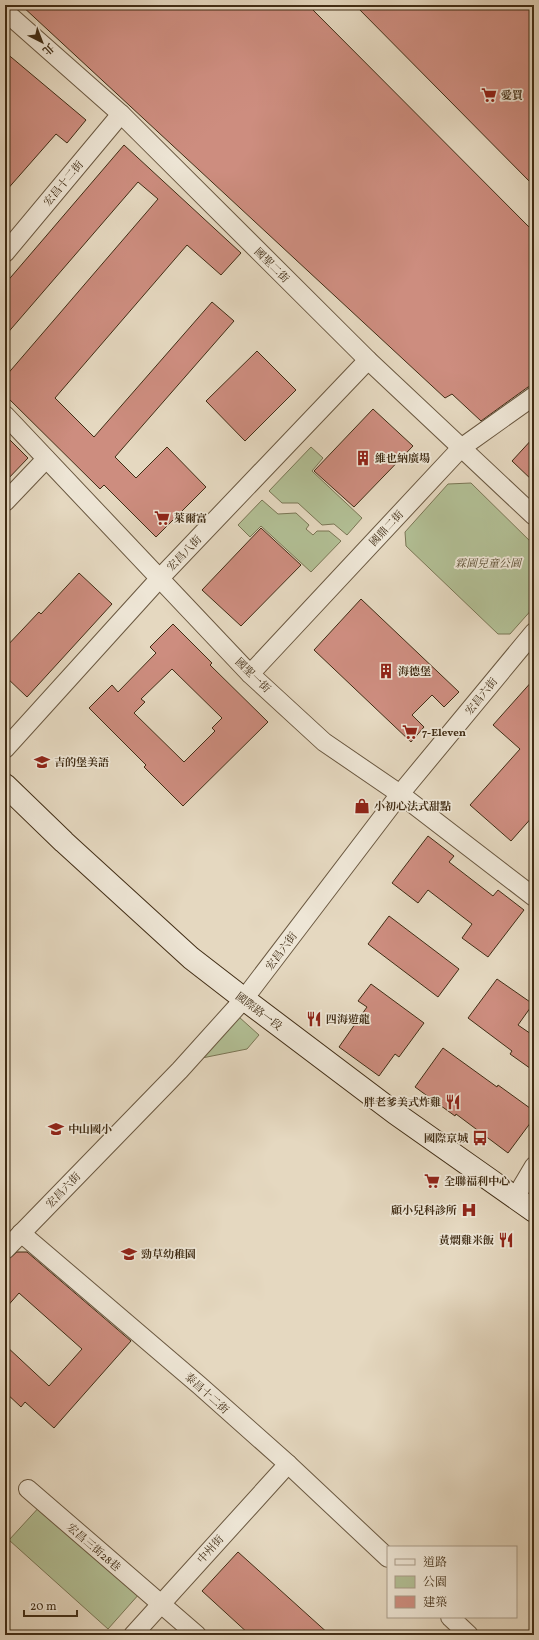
<svg xmlns="http://www.w3.org/2000/svg" width="539" height="1640" viewBox="0 0 539 1640" font-family="Vollkorn,'Noto Serif TC',serif">
<style>
.green{fill:#b2bf95;stroke:#7a7655}
.building{fill:#cd8d7f;stroke:#412d15;fill-rule:evenodd}
.lines{fill:none;stroke-linecap:round;stroke-linejoin:round}
.street-casing{stroke:#6a5840;stroke-width:20}
.secondary-casing{stroke:#412d15;stroke-width:24}
.street{stroke:#eee6d6;stroke-width:18}
.secondary{stroke:#eee6d6;stroke-width:22}
.labels{text-anchor:middle;stroke-width:3.5;stroke-linejoin:round;paint-order:stroke}
.poi-label{font-size:11px;font-weight:bold;fill:#412d15;stroke:#eee6d6;text-anchor:start}
.street-label{font-size:11px;fill:#412d15;stroke:#eee6d6}
.park-label{font-size:11px;font-style:italic;fill:#584a2f;stroke:#eee6d6}
</style>
<rect width="100%" height="100%" fill="#e5d8c0"/>
<filter id="stains"><feTurbulence type="fractalNoise" baseFrequency=".005" numOctaves="4"/><feColorMatrix values="0 0 0 0 .2 0 0 0 0 .09 0 0 0 0 .02 0 0 0 .5 -.17"/></filter>
<radialGradient id="worn" r=".72"><stop offset=".6" stop-color="#630" stop-opacity="0"/><stop offset="1" stop-color="#630" stop-opacity=".3"/></radialGradient>
<!-- green -->
<g class="green">
<path d="M311 447 323 458 312 471 362 518 347 535 334 524 322 525 298 503H282L269 491Z"/>
<path d="M471 483 534 545V607L510 634H498L406 546 405 532 448 484Z"/>
<path d="M262 500 278 514 296 513 309 525 306 529 313 535 317 531H329L341 541 311 572 261 526 250 537 238 525Z"/>
<path d="M239 1017 259 1035 247 1049 197 1059Z"/>
<path d="M42 1504 140 1593 108 1629 9 1540Z"/>
</g>
<!-- building -->
<g class="building">
<path d="M21 5H308L534 232V386L528 387 481 421 452 394 445 398Z"/>
<path d="M355 5H534V186Z"/>
<path d="M5 52 86 120 67 143 56 134 5 192Z"/>
<path d="M124 145 241 253 221 275 187 245 55 398 94 437 212 302 234 321 115 457 136 478 167 447 206 487 156 537 104 485 100 489 5 395V377L158 199 138 182 5 336V284Z"/>
<path d="M257 351 296 390 245 441 206 401Z"/>
<path d="M373 409 413 446 354 507 314 471Z"/>
<path d="M5 435 28 458 5 482Z"/>
<path d="M534 437V482L512 461Z"/>
<path d="M261 528 301 565 241 626 202 590Z"/>
<path d="M79 573 112 604 27 697 5 676V648L39 612 41 614Z"/>
<path d="M361 599 459 692 444 707 432 695 412 715 424 727 411 742 314 650Z"/>
<path d="M173 624 212 663 210 665 268 722 183 806 144 767 146 765 89 708 112 685 118 692 156 653 150 647ZM172 669 222 718 212 728 215 731 184 762 134 713 145 702 141 699Z"/>
<path d="M534 679V815L511 841 470 805 520 749 493 725Z"/>
<path d="M428 836 454 856 449 862 493 896 498 890 524 910 488 957 462 938 472 924 428 890 418 903 392 883Z"/>
<path d="M389 916 459 969 438 997 368 944Z"/>
<path d="M497 979 533 1004 518 1025 534 1036V1071L510 1054 512 1051 468 1018Z"/>
<path d="M371 984 424 1023 399 1057 395 1054 379 1076 339 1047 367 1007 358 1001Z"/>
<path d="M443 1048 497 1087 498 1085 534 1111V1118L508 1153 456 1114 455 1116 415 1087Z"/>
<path d="M17 1252H27L131 1341 54 1428 25 1402 21 1407 5 1392V1345L49 1386 82 1349 19 1293 5 1309V1262Z"/>
<path d="M238 1552 330 1635H250L202 1591Z"/>
</g>
<g class="lines">
<defs>
<g id="street">
<path d="M5 19 9 15 121 114 368 360 534 516"/>
<path d="M5 253 121 114"/>
<path d="M5 415 250 674 324 742 400 794 534 897"/>
<path d="M5 502 46 459"/>
<path d="M250 674 461 448 534 396"/>
<path d="M5 749 159 579 368 360"/>
<path d="M515 1198 534 1166"/>
<path d="M21 1233 199 1385 288 1464 388 1558"/>
<path d="M5 1250 180 1070 244 999 400 794 534 632"/>
<path d="M28 1489 197 1635"/>
<path d="M450 1617 469 1635"/>
<path d="M133 1635 288 1464"/>
</g>
<path id="secondary" d="M5 785 64 842 191 958 244 999 395 1113 534 1211"/>
</defs>
<!-- street casing -->
<use href="#street" class="street-casing"/>
<!-- secondary casing -->
<use href="#secondary" class="secondary-casing"/>
<!-- street -->
<use href="#street" class="street"/>
<!-- secondary -->
<use href="#secondary" class="secondary"/>
</g>
<!-- icons -->
<defs>
<symbol id="supermarket-bare" viewBox="-9 -9 18 18"><path d="M-6-5.5h2.5l.6 2H6L4.5 2H-2.5L-4.4-4H-6ZM-1.5 3.2a1.3 1.3 0 1 0 .1 0ZM3 3.2a1.3 1.3 0 1 0 .1 0Z" fill="#8f2418" stroke="#eee6d6" stroke-width="2.5" paint-order="stroke"/></symbol>
<symbol id="building-bare" viewBox="-9 -9 18 18"><path d="M-4-6H4V6H1V3H-1V6H-4ZM-2.5-4.3h1.7v1.8h-1.7ZM.8-4.3h1.7v1.8H.8ZM-2.5-1h1.7V.8h-1.7ZM.8-1h1.7V.8H.8Z" fill="#8f2418" stroke="#eee6d6" stroke-width="2.5" paint-order="stroke"/></symbol>
<symbol id="school-bare" viewBox="-9 -9 18 18"><path d="M0-5L7-2L0 1L-7-2ZM-4 1L0 2.5L4 1V4Q0 6-4 4Z" fill="#8f2418" stroke="#eee6d6" stroke-width="2.5" paint-order="stroke"/></symbol>
<symbol id="shop-bare" viewBox="-9 -9 18 18"><path d="M-5-2.5h2.3a2.7 3.5 0 0 1 5.4 0H5L5.5 6h-11ZM-1.5-2.5h3a1.5 2.3 0 0 0-3 0Z" fill="#8f2418" stroke="#eee6d6" stroke-width="2.5" paint-order="stroke"/></symbol>
<symbol id="restaurant-bare" viewBox="-9 -9 18 18"><path d="M-5-6h1v4h1v-4h1v4h1v-4h1v5L-1.5 .5V6h-2V.5L-5-1ZM5-6V6H3V1.5H1.5Q1.5-4 5-6Z" fill="#8f2418" stroke="#eee6d6" stroke-width="2.5" paint-order="stroke"/></symbol>
<symbol id="bus-bare" viewBox="-9 -9 18 18"><path d="M-5-6H5V4H4V6H2V4H-2V6H-4V4H-5ZM-3.5-4V0h7V-4ZM-3.5 1.2v1.5H-2V1.2ZM2 1.2v1.5H3.5V1.2Z" fill="#8f2418" stroke="#eee6d6" stroke-width="2.5" paint-order="stroke"/></symbol>
<symbol id="hospital-bare" viewBox="-9 -9 18 18"><path d="M-5-5h3v3.5h4V-5h3V5h-3V1.5h-4V5h-3Z" fill="#8f2418" stroke="#eee6d6" stroke-width="2.5" paint-order="stroke"/></symbol>
</defs>
<g fill-rule="evenodd">
<use href="#supermarket-bare" x="478" y="84" width="22" height="22"/>
<use href="#building-bare" x="352" y="447" width="22" height="22"/>
<use href="#supermarket-bare" x="151" y="507" width="22" height="22"/>
<use href="#building-bare" x="375" y="660" width="22" height="22"/>
<use href="#supermarket-bare" x="399" y="721" width="22" height="22"/>
<use href="#school-bare" x="31" y="751" width="22" height="22"/>
<use href="#shop-bare" x="351" y="795" width="22" height="22"/>
<use href="#restaurant-bare" x="303" y="1008" width="22" height="22"/>
<use href="#restaurant-bare" x="442" y="1091" width="22" height="22"/>
<use href="#school-bare" x="45" y="1118" width="22" height="22"/>
<use href="#bus-bare" x="469" y="1127" width="22" height="22"/>
<use href="#supermarket-bare" x="421" y="1170" width="22" height="22"/>
<use href="#hospital-bare" x="458" y="1199" width="22" height="22"/>
<use href="#restaurant-bare" x="495" y="1229" width="22" height="22"/>
<use href="#school-bare" x="118" y="1243" width="22" height="22"/>
</g>
<g class="labels">
<!-- poi labels -->
<g class="poi-label">
<text x="501" y="99">愛買</text>
<text x="375" y="462">維也納廣場</text>
<text x="174" y="522">萊爾富</text>
<text x="398" y="675">海德堡</text>
<text x="422" y="736">7-Eleven</text>
<text x="54" y="766">吉的堡美語</text>
<text x="374" y="810">小初心法式甜點</text>
<text x="326" y="1023">四海遊龍</text>
<text x="441" y="1106" text-anchor="end">胖老爹美式炸雞</text>
<text x="68" y="1133">中山國小</text>
<text x="468" y="1142" text-anchor="end">國際京城</text>
<text x="444" y="1185">全聯福利中心</text>
<text x="457" y="1214" text-anchor="end">顧小兒科診所</text>
<text x="494" y="1244" text-anchor="end">黃燜雞米飯</text>
<text x="141" y="1258">勁草幼稚園</text>
</g>
<!-- street labels -->
<g class="street-label">
<text transform="translate(63 183) rotate(-50)" y="4">宏昌十二街</text>
<text transform="translate(272 265) rotate(45)" y="4">國聖二街</text>
<text transform="translate(386 528) rotate(-47)" y="4">國鼎二街</text>
<text transform="translate(184 553) rotate(-46)" y="4">宏昌八街</text>
<text transform="translate(253 675) rotate(44)" y="4">國聖一街</text>
<text transform="translate(481 696) rotate(-51)" y="4">宏昌六街</text>
<text transform="translate(281 951) rotate(-53)" y="4">宏昌六街</text>
<text transform="translate(259 1011) rotate(37)" y="4">國際路一段</text>
<text transform="translate(63 1190) rotate(-46)" y="4">宏昌六街</text>
<text transform="translate(207 1393) rotate(42)" y="4">泰昌十二街</text>
<text transform="translate(94 1547) rotate(41)" y="4">宏昌三街28巷</text>
<text transform="translate(210 1549) rotate(-48)" y="4">中州街</text>
</g>
<!-- park labels -->
<g class="park-label">
<text x="488" y="567">霖園兒童公園</text>
</g>
</g>
<!-- margin -->
<rect width="539" height="1640" fill="none" stroke="#e5d8c0" stroke-width="20"/>
<rect x="6" y="6" width="527" height="1628" fill="none" stroke="#412d15" stroke-width="2"/>
<rect x="10" y="10" width="519" height="1620" fill="none" stroke="#412d15"/>
<!-- legend -->
<rect x="387" y="1546" width="130" height="72" fill="#eee6d6" stroke="#a99c89"/>
<rect x="395" y="1559" width="20" height="6" fill="#eee6d6" stroke="#a99c89"/>
<text x="423" y="1566" font-size="12" fill="#412d15">道路</text>
<rect x="395" y="1576" width="20" height="12" fill="#b2bf95" stroke="#a99c89"/>
<text x="423" y="1586" font-size="12" fill="#412d15">公園</text>
<rect x="395" y="1596" width="20" height="12" fill="#cd8d7f" stroke="#a99c89"/>
<text x="423" y="1606" font-size="12" fill="#412d15">建築</text>
<!-- north arrow -->
<g transform="translate(42 42) rotate(138)" stroke="#eee6d6" stroke-width="3" paint-order="stroke">
<path d="M0-3L7 15L0 10L-7 15Z" fill="#412d15"/>
<text y="-6" font-size="11" font-weight="bold" text-anchor="middle" fill="#412d15">北</text>
</g>
<!-- scale -->
<path d="M24 1610v6h53v-6" fill="none" stroke="#412d15" stroke-width="2"/>
<text x="30" y="1610" font-size="12" fill="#412d15" stroke="#eee6d6" stroke-width="3" paint-order="stroke">20 m</text>
<rect width="100%" height="100%" filter="url(#stains)"/>
<rect width="100%" height="100%" fill="url(#worn)"/>
</svg>
